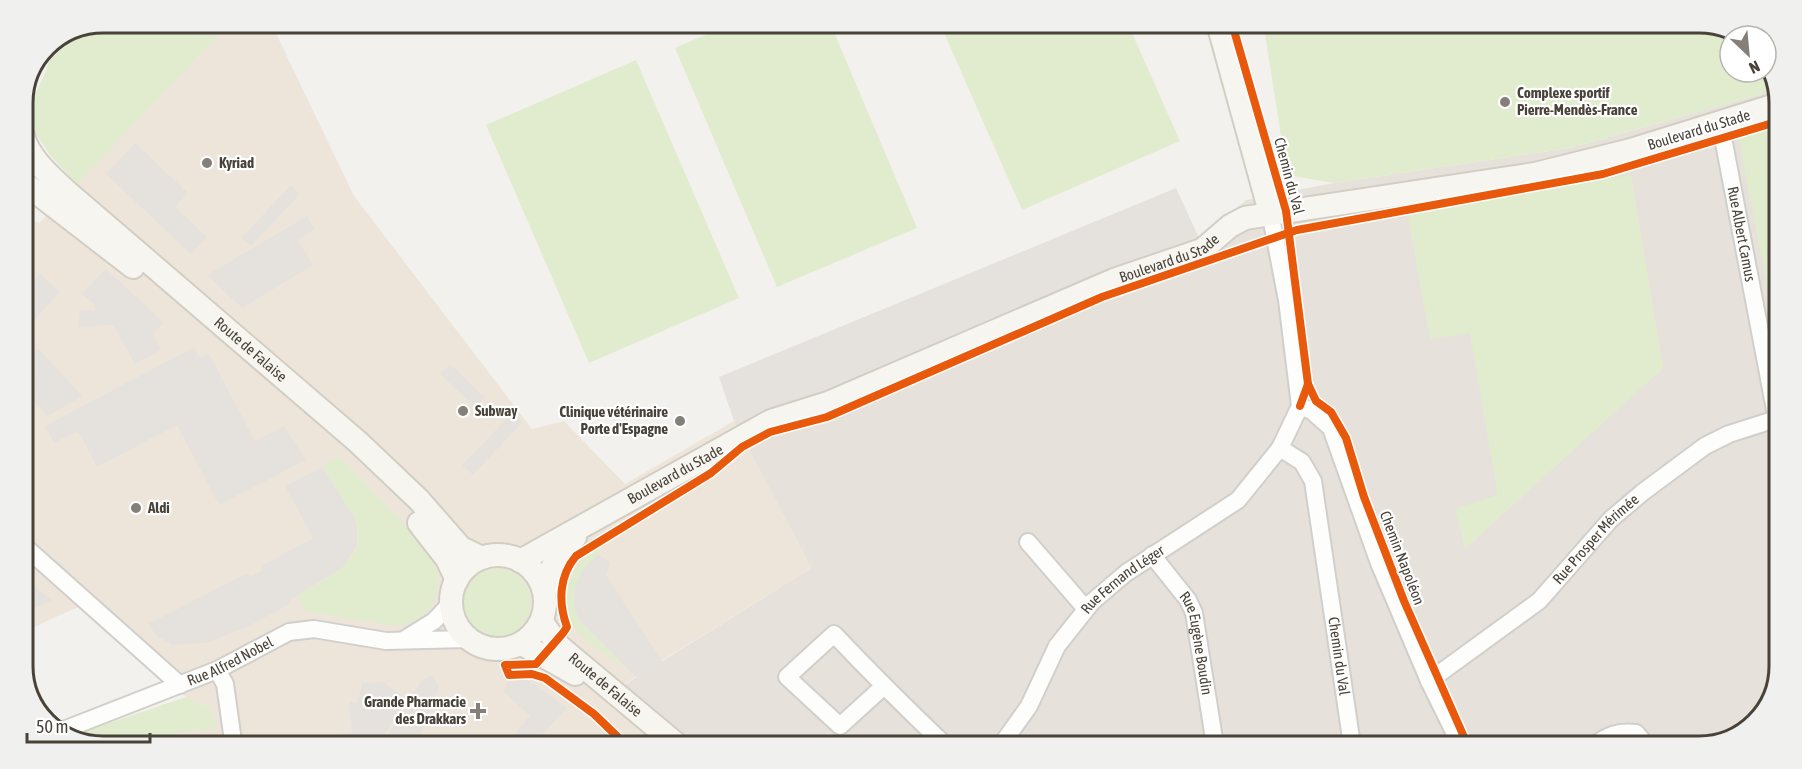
<svg xmlns="http://www.w3.org/2000/svg" width="1802" height="769" viewBox="0 0 1802 769" font-family="'Asap Condensed',sans-serif">
<style>
.residential{fill:#e6e2db}
.commercial{fill:#ede5da}
.green{fill:#e1eccf}
.parking{fill:#e5e2de}
.lines{fill:none;stroke-linecap:round;stroke-linejoin:round}
.street-casing{stroke:#d1cfcb;stroke-width:20}
.secondary-casing{stroke:#d2cec4;stroke-width:26}
.street{stroke:#fdfdfc;stroke-width:16}
.secondary{stroke:#f7f5f0;stroke-width:22}
.cycleway-casing{stroke:#fff;stroke-width:11}
.cycleway{stroke:#e8590c;stroke-width:8}
.poi-dot{fill:#847f78;stroke:#fff;stroke-width:2}
.labels{text-anchor:middle;stroke-width:4.5;stroke-linejoin:round;paint-order:stroke}
.poi-label{font-size:15px;font-weight:bold;fill:#494239;stroke:#fff;text-anchor:start}
.street-label{font-size:15px;fill:#494239;stroke:#fff}
.rim{fill:none;stroke:#494239;stroke-width:3}
</style>
<rect width="100%" height="100%" fill="#f3f1ed"/>
<!-- residential -->
<path class="residential" d="M1776 90 1779 98 1773 696 1744 733 1699 746 660 743 608 695 811 568 734 421 807 397 1113 268 1200 240 1246 200 1334 183 1570 148Z"/>
<!-- commercial -->
<path class="commercial" d="M230 23H271L354 196 532 429 564 421 625 484 734 421 811 568 608 694 660 743 109 741 216 728 211 708 186 697 78 607 23 632V215L39 223Z"/>
<!-- green -->
<g class="green">
<path d="M103 23H230L77 184 49 154 34 130 32 120 34 97 46 71 54 43Z"/>
<path d="M728 25H831L917 228 777 287 675 48Z"/>
<path d="M941 26H1129L1180 141 1022 210Z"/>
<path d="M1264 27 1729 29 1739 36H1730V72H1766V62L1776 90 1570 148 1334 183 1287 175Z"/>
<path d="M636 60 739 298 589 363 486 125Z"/>
<path d="M1779 126 1777 284 1767 286 1739 139 1745 135Z"/>
<path d="M1631 175 1663 368 1465 549 1455 509 1498 495 1470 333 1430 339 1407 210Z"/>
<path d="M338 456 430 551 439 576 436 596 425 615 410 623 395 626 306 611 297 596C379 549 370 540 322 467Z"/>
<path d="M595 549 600 550 579 620 620 662 618 665C604 653 586 642 575 629 552 602 572 566 595 549Z"/>
<circle cx="497" cy="603" r="34"/>
<path d="M186 697 211 708 217 728C192 731 83 748 68 737Z"/>
</g>
<!-- parking -->
<g class="parking">
<path d="M135 143 188 193 175 207 207 237 191 254 106 174Z"/>
<path d="M291 185 300 194 251 246 241 238Z"/>
<path d="M1176 188 1200 240 1113 268 807 397 734 421 719 377Z"/>
<path d="M307 216 315 229 298 240 313 265 242 308 207 275Z"/>
<path d="M106 269 164 323 153 334 161 350 135 364 113 325 78 327 80 310H95V305L82 294Z"/>
<path d="M40 274 60 292 23 332V280L29 286Z"/>
<path d="M194 347 200 358 209 354 255 441 284 426 306 460 219 505 177 425 97 467 78 431 54 443 45 426Z"/>
<path d="M38 348 82 396 48 416 26 394 36 384 23 371V363Z"/>
<path d="M450 364 485 398 475 407 440 374Z"/>
<path d="M514 411 523 422 473 475 462 465Z"/>
<path d="M322 467 355 518 357 526V545L344 566 289 601 290 604 247 627 206 643 172 645 157 636 148 624 247 573 250 577 263 570 261 566 313 538 285 486Z"/>
<path d="M598 554 610 562 606 575 663 663 638 679 579 620 574 606 575 586 582 571Z"/>
<path d="M23 578 52 600 23 614Z"/>
<path d="M431 675 439 686 418 742H384L420 683Z"/>
<path d="M528 680 567 708 535 742H508L530 716 503 691 508 681Z"/>
<path d="M383 682 407 699 380 742 317 741 337 739 342 734 352 732 349 701 357 703 362 683Z"/>
</g>
<g class="lines">
<defs>
<g id="street">
<path id="s1" d="M1720 122 1776 415"/>
<path id="s2" d="M1270 212 1287 300 1300 406 1280 448 1302 462 1313 481 1352 745"/>
<path d="M1300 406 1312 411 1331 428 1379 563 1429 681 1461 746"/>
<path d="M1028 542 1086 609"/>
<path d="M23 545 180 685"/>
<path id="s3" d="M1152 555 1188 600 1194 613 1215 745"/>
<path d="M405 639 434 621 451 603"/>
<path d="M217 670 225 684 233 741"/>
<path id="s4" d="M1429 681 1539 601 1611 519 1643 492 1705 446 1729 434 1776 419"/>
<path d="M884 686 840 726 787 677 834 634C870 672 906 708 944 744"/>
<path id="s5" d="M61 731 217 670 289 632 314 629 386 641 468 639"/>
<path id="s6" d="M1002 744 1029 706 1057 646 1092 602 1126 573 1238 500 1280 448"/>
<path d="M1594 746C1607 735 1619 731 1636 733L1647 746"/>
</g>
<g id="secondary">
<path d="M1219 27 1270 212"/>
<path id="s7" d="M23 136C29 158 49 175 65 190L358 442 419 500 461 548 482 558"/>
<path d="M23 182 133 267"/>
<path d="M419 523 447 559 457 580"/>
<circle cx="498" cy="602" r="47"/>
<path id="s8" d="M520 561 771 421 828 403 1114 280 1202 250 1230 226 1245 218 1535 174 1631 150 1779 104"/>
<path d="M545 591C550 568 557 553 575 537"/>
<path id="s9" d="M542 622 558 645 572 657 675 743"/>
<path d="M522 644 575 674"/>
</g>
</defs>
<!-- street casing -->
<use href="#street" class="street-casing"/>
<!-- secondary casing -->
<use href="#secondary" class="secondary-casing"/>
<!-- street -->
<use href="#street" class="street"/>
<!-- secondary -->
<use href="#secondary" class="secondary"/>
<defs>
<g id="cycleway">
<path d="M1233 27 1286 211 1308 384 1300 406"/>
<path d="M1308 384 1316 401 1331 412 1346 438 1364 497 1404 601 1468 746"/>
<path d="M624 743 594 714 545 678 532 674 509 675 505 665 536 664 563 633 567 627C558 602 559 576 576 556L711 473 742 447 770 432 827 417 1102 297 1297 230 1603 174 1779 121"/>
</g>
</defs>
<!-- cycleway casing -->
<use href="#cycleway" class="cycleway-casing"/>
<!-- cycleway -->
<use href="#cycleway" class="cycleway"/>
</g>
<!-- markers -->
<g class="poi-dot">
<circle cx="1505" cy="102" r="6"/>
<circle cx="207" cy="163" r="6"/>
<circle cx="463" cy="411" r="6"/>
<circle cx="680" cy="421" r="6"/>
<circle cx="136" cy="508" r="6"/>
<path d="M475 702h6v6h6v6h-6v6h-6v-6h-6v-6h6z"/>
</g>
<g class="labels">
<!-- poi labels -->
<g class="poi-label">
<text x="1517" y="98">Complexe sportif<tspan x="1517" dy="17">Pierre-Mendès-France</tspan></text>
<text x="219" y="168">Kyriad</text>
<text x="475" y="416">Subway</text>
<text x="668" y="417" text-anchor="end">Clinique vétérinaire<tspan x="668" dy="17">Porte d'Espagne</tspan></text>
<text x="148" y="513">Aldi</text>
<text x="466" y="707" text-anchor="end">Grande Pharmacie<tspan x="466" dy="17">des Drakkars</tspan></text>
</g>
<!-- street labels -->
<g class="street-label">
<text transform="translate(1699 130) rotate(-17)" y="5">Boulevard du Stade</text>
<text transform="translate(1289 176) rotate(75)" y="5">Chemin du Val</text>
<text dy="5" stroke="none"><textPath href="#s1" startOffset="114">Rue Albert Camus</textPath></text>
<text dy="5" stroke="none"><textPath href="#s8" startOffset="718">Boulevard du Stade</textPath></text>
<text dy="5" stroke="none"><textPath href="#s7" startOffset="314">Route de Falaise</textPath></text>
<text dy="5" stroke="none"><textPath href="#s8" startOffset="178">Boulevard du Stade</textPath></text>
<text dy="5" stroke="none"><textPath href="#s4" startOffset="220">Rue Prosper Mérimée</textPath></text>
<text transform="translate(1402 558) rotate(69)" y="5">Chemin Napoléon</text>
<text dy="5" stroke="none"><textPath href="#s6" startOffset="207">Rue Fernand Léger</textPath></text>
<text dy="5" stroke="none"><textPath href="#s3" startOffset="102">Rue Eugène Boudin</textPath></text>
<text dy="5" stroke="none"><textPath href="#s2" startOffset="468">Chemin du Val</textPath></text>
<text dy="5" stroke="none"><textPath href="#s5" startOffset="183">Rue Alfred Nobel</textPath></text>
<text dy="5" stroke="none"><textPath href="#s9" startOffset="90">Route de Falaise</textPath></text>
</g>
</g>
<!-- crop -->
<path d="M0 0H1802V769H0ZM103 33H1699A70 70 0 0 1 1769 103V666A70 70 0 0 1 1699 736H103A70 70 0 0 1 33 666V103A70 70 0 0 1 103 33Z" fill="#f0f0ef" fill-rule="evenodd"/>
<path class="rim" d="M103 33H1699A70 70 0 0 1 1769 103V666A70 70 0 0 1 1699 736H103A70 70 0 0 1 33 666V103A70 70 0 0 1 103 33Z"/>
<!-- north arrow -->
<g transform="translate(1748 54) rotate(154)"><circle r="28" fill="#ffffff" stroke="#b6b3b0" stroke-width="1.5"/>
<path d="M0-4.5L10 22L0 15L-10 22Z" fill="#847f78"/>
<text y="-9" font-size="16" font-weight="bold" text-anchor="middle" fill="#494239">N</text>
</g>
<!-- scale -->
<path d="M27 733v9h123v-9" fill="none" stroke="#494239" stroke-width="3"/>
<text x="36" y="733" font-size="18" fill="#494239" stroke="#ffffff" stroke-width="4.5" paint-order="stroke">50 m</text>
</svg>
